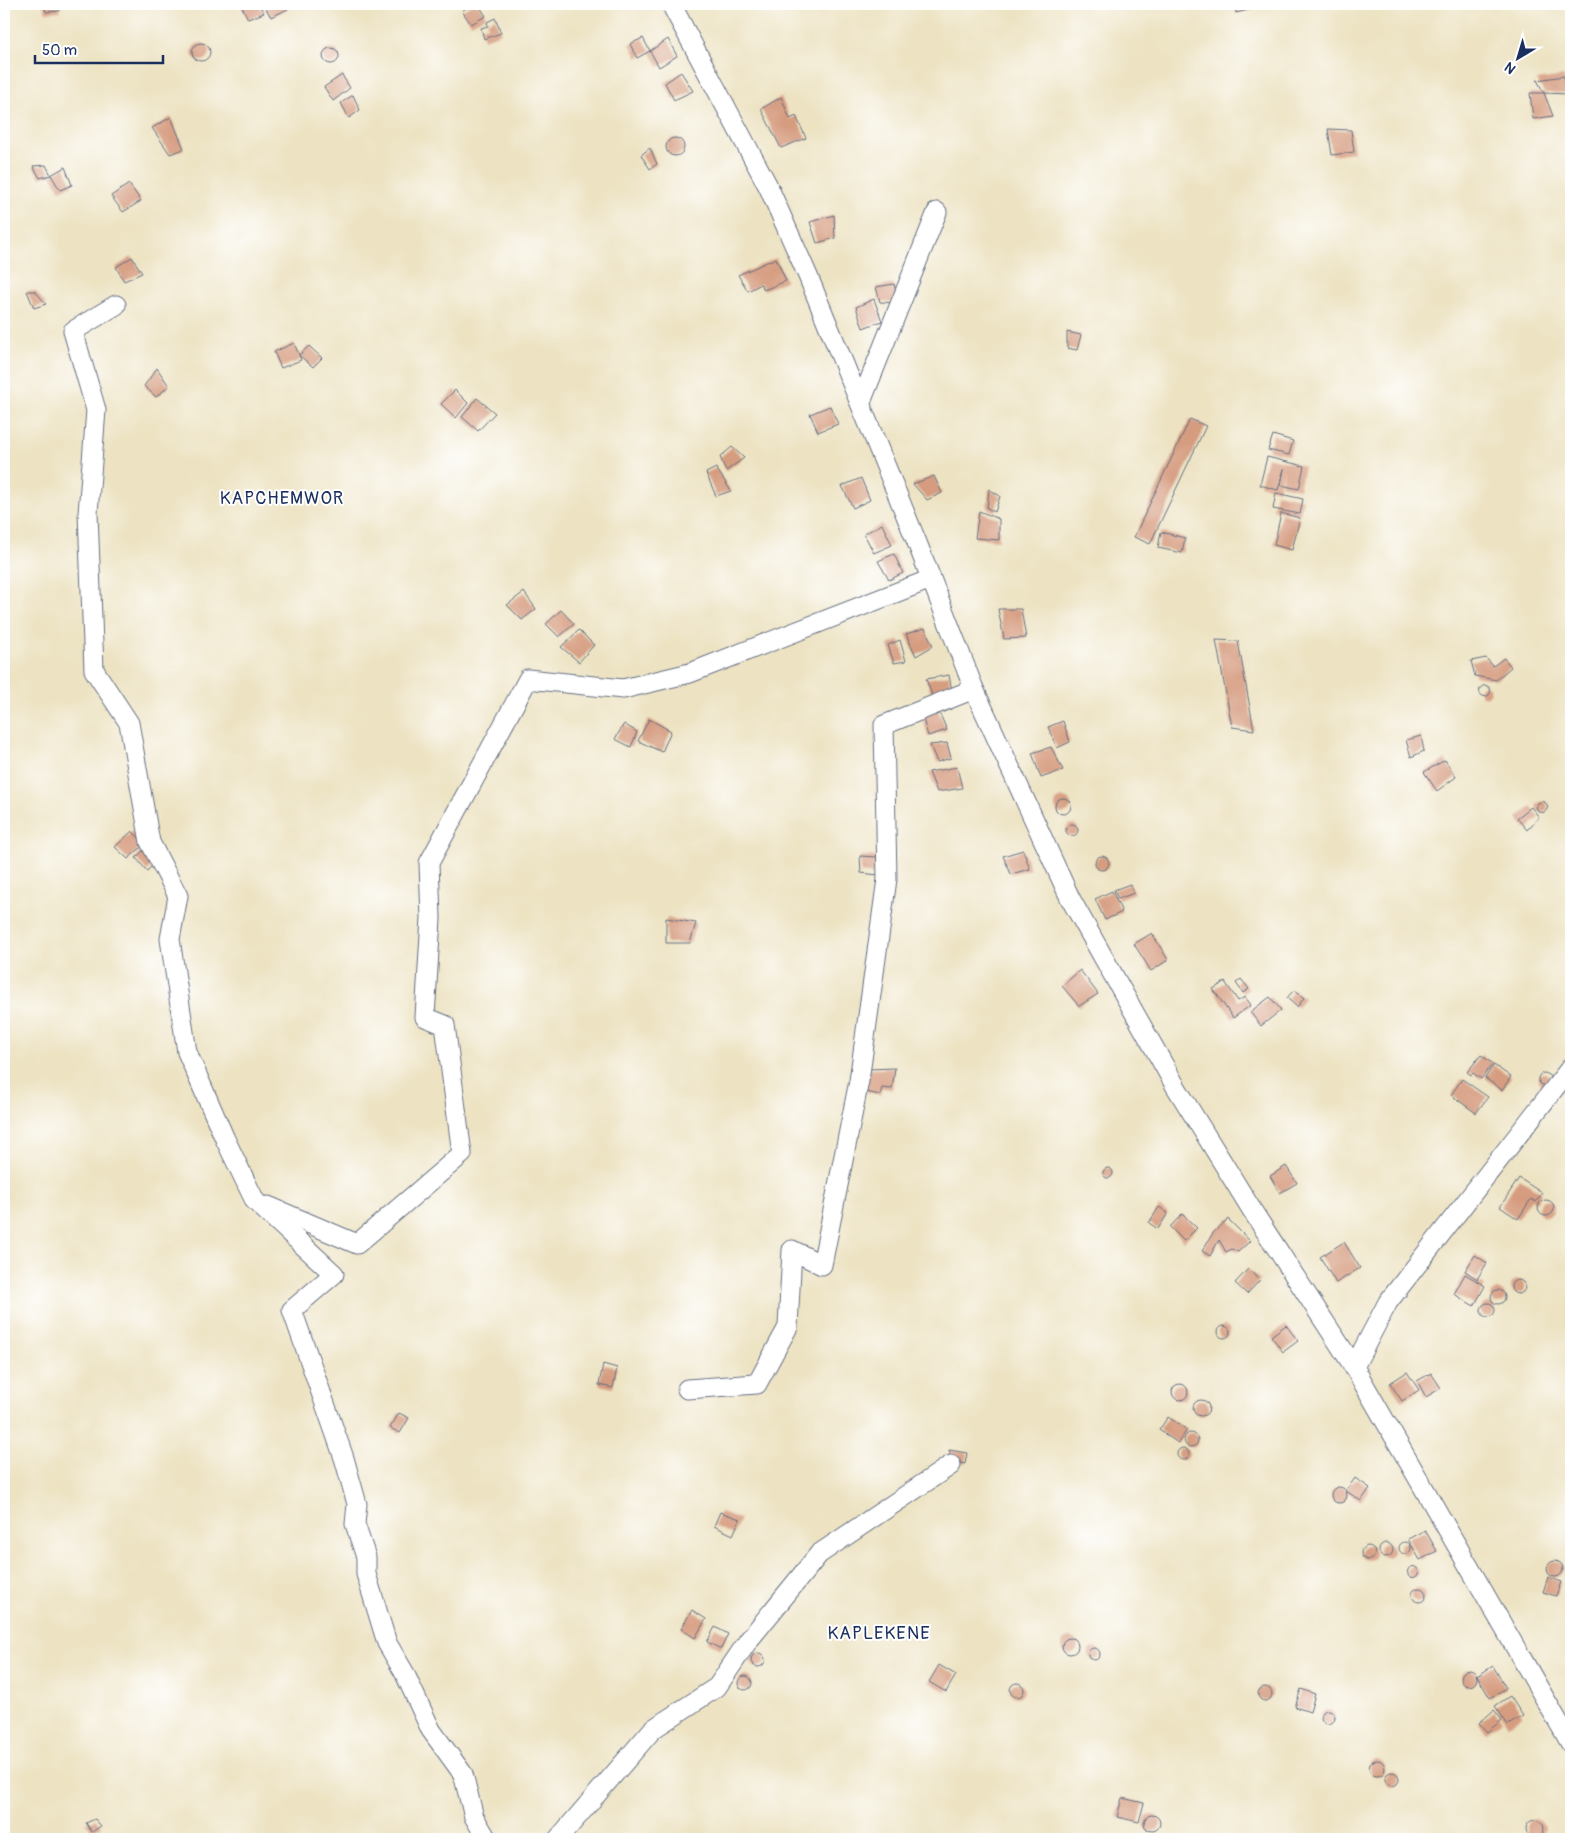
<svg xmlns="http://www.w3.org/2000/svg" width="1575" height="1843" viewBox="0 0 1575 1843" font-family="Pangolin,sans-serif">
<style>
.building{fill:#d69c80}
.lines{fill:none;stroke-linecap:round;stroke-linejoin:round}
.minor-casing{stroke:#646e81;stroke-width:21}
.minor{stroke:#fff;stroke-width:19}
.labels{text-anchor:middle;stroke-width:4;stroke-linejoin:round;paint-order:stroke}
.quarter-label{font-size:18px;letter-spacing:1px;fill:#1b2f5e;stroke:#fff}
</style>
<rect width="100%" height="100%" fill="#fff"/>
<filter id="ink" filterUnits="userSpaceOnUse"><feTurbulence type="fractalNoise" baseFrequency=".02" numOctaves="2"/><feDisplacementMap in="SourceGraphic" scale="10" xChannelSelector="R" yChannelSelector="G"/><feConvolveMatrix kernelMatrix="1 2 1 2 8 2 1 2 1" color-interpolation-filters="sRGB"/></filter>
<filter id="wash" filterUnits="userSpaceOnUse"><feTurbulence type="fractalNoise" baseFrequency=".0096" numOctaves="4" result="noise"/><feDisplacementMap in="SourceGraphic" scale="20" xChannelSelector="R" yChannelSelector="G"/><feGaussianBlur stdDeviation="1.12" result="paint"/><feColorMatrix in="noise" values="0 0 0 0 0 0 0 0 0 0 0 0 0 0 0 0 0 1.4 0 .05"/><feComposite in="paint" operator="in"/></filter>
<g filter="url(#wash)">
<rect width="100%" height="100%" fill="#ede3c3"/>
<g id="blocks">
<!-- building -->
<g class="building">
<path d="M43 4H56L60 11 46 12Z"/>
<path d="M243 4H259L264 13 248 19 241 5Z"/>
<path d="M263 4H285L288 9 271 17Z"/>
<path d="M472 4H478L486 16 471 24 462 11Z"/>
<path d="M1235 4H1255L1256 8 1236 13Z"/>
<path d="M495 18 501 33 484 39 481 28 488 26 487 22Z"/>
<path d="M643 38 650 51 637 58 630 44Z"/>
<path d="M668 39 677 56 659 67 650 51Z"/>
<circle cx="201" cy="52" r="9"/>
<circle cx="331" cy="56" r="8"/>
<path d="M681 72 693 91 674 100 665 83Z"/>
<path d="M342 75 350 88 333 101 324 87Z"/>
<path d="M1564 76 1567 94 1544 93 1537 80Z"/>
<path d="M1530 93H1544L1553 116 1533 119Z"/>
<path d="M353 95 360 110 349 118 341 103Z"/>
<path d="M781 97 790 119 796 116 806 138 781 148 761 109Z"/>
<path d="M171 117 184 149 170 154 152 128Z"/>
<path d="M1328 129 1351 130 1354 152 1332 155Z"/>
<circle cx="675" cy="147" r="9"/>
<path d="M650 148 657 164 650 169 641 155Z"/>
<path d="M46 165 51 175 40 178 33 166Z"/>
<path d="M65 167 72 185 60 190 51 175Z"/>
<path d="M129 184 141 201 123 212 111 196Z"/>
<path d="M834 215 835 238 817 243 810 222Z"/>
<path d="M132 257 142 273 124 281 116 267Z"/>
<path d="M776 258 786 281 764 290 761 284 748 291 738 275Z"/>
<path d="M894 284 899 303 880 302 876 287Z"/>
<path d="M27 291H35L46 304 34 308Z"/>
<path d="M874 299 882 321 863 328 856 307Z"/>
<path d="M1067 332 1081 335 1077 350 1067 348Z"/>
<path d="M294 343 299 355 309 346 322 358 313 367 299 355 301 360 281 368 274 352Z"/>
<path d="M157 368 169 386 156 397 144 386Z"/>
<path d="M455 390 468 403 456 418 441 404Z"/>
<path d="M477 398 495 413 478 431 462 417Z"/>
<path d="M830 406 838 424 818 432 810 414Z"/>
<path d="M1190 419 1206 426 1150 544 1134 537Z"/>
<path d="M1273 435 1293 441 1289 455 1268 450Z"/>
<path d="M732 447 744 458 726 471 720 457Z"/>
<path d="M1267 457 1304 466 1299 489 1281 485 1284 469 1278 490 1260 485Z"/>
<path d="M716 468 731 491 716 496 706 473Z"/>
<path d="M934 476 942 493 927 500 913 484Z"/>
<path d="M861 478 870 500 853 508 842 486Z"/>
<path d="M989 489 1000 496 995 512 987 508Z"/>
<path d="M1276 493 1303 499 1300 514 1273 509Z"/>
<path d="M979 511 999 519V540L975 538Z"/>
<path d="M1281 513 1300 518 1292 550 1274 545Z"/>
<path d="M882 524 892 545 874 553 864 534Z"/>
<path d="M1161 532 1185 538 1182 553 1158 548Z"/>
<path d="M894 554 903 573 889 580 878 561Z"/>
<path d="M524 592 536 609 522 620 507 605Z"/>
<path d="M998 609H1021L1026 638 1004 639Z"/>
<path d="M561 610 574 624 559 637 546 624Z"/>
<path d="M925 628 933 646 916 656 906 634Z"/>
<path d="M579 630 594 645 579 662 561 647Z"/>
<path d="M900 640 906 661 894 663 888 645Z"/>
<path d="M1216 640 1238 641 1254 730 1232 727Z"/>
<path d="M1486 658 1493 666 1504 658 1511 667 1496 680 1475 676 1471 661Z"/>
<path d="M949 675 953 697 934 701 926 679Z"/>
<circle cx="1485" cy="691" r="5.5"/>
<path d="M938 710 947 730 928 736 922 716Z"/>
<path d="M649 719 671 731 662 752 638 741Z"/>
<path d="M1063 721 1070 742 1057 748 1048 727Z"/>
<path d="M624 724 637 732 631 747 615 739Z"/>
<path d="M1421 736 1424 751 1411 757 1406 740Z"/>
<path d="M947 743 951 758 937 762 930 745Z"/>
<path d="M1051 747 1063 770 1041 778 1032 753Z"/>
<path d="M1445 760 1456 777 1437 791 1424 772Z"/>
<path d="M957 767 962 788 937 792 929 772Z"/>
<circle cx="1063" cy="806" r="8"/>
<circle cx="1542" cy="807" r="5.5"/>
<path d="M1531 807 1539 817 1527 830 1517 818Z"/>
<circle cx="1072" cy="830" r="6"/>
<path d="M132 831 145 844 128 859 115 847Z"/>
<path d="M147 846 157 860 147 871 136 858Z"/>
<path d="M1023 850 1030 869 1011 874 1003 856Z"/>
<circle cx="1102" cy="863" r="7"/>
<path d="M860 856 877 857 878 875 861 873Z"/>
<path d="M1130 884 1134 893 1118 899 1114 890Z"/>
<path d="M1112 891 1122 912 1105 920 1095 899Z"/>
<path d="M666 918 696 923 690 943H666Z"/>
<path d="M1152 933 1168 960 1151 971 1134 944Z"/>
<path d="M1080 970 1098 994 1079 1006 1062 986Z"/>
<path d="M1241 979 1249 989 1243 993 1236 983Z"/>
<path d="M1225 982 1238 1001 1245 997 1251 1005 1233 1018 1213 989Z"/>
<path d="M1294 990 1304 998 1297 1007 1287 998Z"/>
<path d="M1270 997 1281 1010 1261 1026 1250 1012Z"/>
<path d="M1481 1055 1493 1064 1481 1079 1473 1073 1471 1075 1467 1072Z"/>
<path d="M1494 1065 1511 1077 1502 1090 1485 1078Z"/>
<path d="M895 1068 892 1089 882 1088 880 1095 866 1092 868 1069Z"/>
<circle cx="1544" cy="1079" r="6"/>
<path d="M1462 1079 1488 1097 1476 1113 1451 1095Z"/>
<path d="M1286 1166 1297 1183 1280 1193 1270 1176Z"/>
<circle cx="1108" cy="1173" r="5"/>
<path d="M1519 1178 1542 1193 1536 1202 1531 1199 1518 1219 1500 1207Z"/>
<circle cx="1546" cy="1208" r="8"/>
<path d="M1159 1207 1168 1213 1158 1229 1149 1223Z"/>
<path d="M1182 1214 1197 1228 1184 1241 1170 1227Z"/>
<path d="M1228 1219 1250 1241 1238 1252 1232 1249 1226 1252 1219 1240 1210 1256 1202 1251 1213 1233Z"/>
<path d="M1344 1242 1360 1268 1336 1283 1320 1257Z"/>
<path d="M1475 1255 1487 1263 1477 1279 1465 1271Z"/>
<path d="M1248 1269 1260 1280 1247 1294 1235 1283Z"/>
<path d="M1465 1274 1485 1286 1474 1306 1454 1294Z"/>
<circle cx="1518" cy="1287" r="7"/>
<circle cx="1498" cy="1297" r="7"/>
<circle cx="1488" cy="1310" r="7"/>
<path d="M1286 1325 1298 1341 1283 1352 1271 1336Z"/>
<circle cx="1224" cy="1332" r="6"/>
<path d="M603 1364 617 1368 613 1388 599 1385Z"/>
<path d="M1407 1372 1419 1390 1402 1401 1390 1383Z"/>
<path d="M1431 1373 1441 1388 1426 1397 1417 1381Z"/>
<circle cx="1180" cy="1392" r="8"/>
<circle cx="1201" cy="1408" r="8"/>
<path d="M399 1413 409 1418 400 1433 390 1428Z"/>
<path d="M1168 1417 1187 1430 1178 1443 1159 1430Z"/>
<circle cx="1191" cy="1440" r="7"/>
<circle cx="1183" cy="1454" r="6"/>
<path d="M949 1450 967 1453 965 1464 952 1461Z"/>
<path d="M1355 1478 1370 1488 1361 1501 1346 1491Z"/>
<circle cx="1339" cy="1495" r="8"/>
<path d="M720 1512 740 1519 733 1535 714 1526Z"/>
<path d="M1425 1530 1437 1551 1420 1560 1408 1539Z"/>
<circle cx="1405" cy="1548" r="6"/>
<circle cx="1386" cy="1550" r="7"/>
<circle cx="1368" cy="1553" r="7"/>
<circle cx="1555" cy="1569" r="8"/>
<circle cx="1413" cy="1572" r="5.5"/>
<path d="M1548 1577 1561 1582 1556 1596 1543 1592Z"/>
<circle cx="1419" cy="1595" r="7"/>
<path d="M692 1610 706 1619 695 1638 681 1629Z"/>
<path d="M715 1627 728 1634 721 1649 707 1642Z"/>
<circle cx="1070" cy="1646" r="8"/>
<circle cx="1094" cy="1654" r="6"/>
<circle cx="758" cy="1660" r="7"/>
<path d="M939 1665 956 1675 946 1692 929 1682Z"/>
<path d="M1493 1666 1506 1688 1490 1698 1477 1676Z"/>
<circle cx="1469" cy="1678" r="8"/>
<circle cx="745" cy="1683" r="7"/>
<circle cx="1017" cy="1690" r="7"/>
<circle cx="1265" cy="1694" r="7"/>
<path d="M1301 1689 1315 1694 1310 1712 1295 1707Z"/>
<path d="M1510 1696 1523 1716 1508 1725 1495 1706Z"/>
<path d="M1494 1710 1502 1720 1487 1732 1479 1723Z"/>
<circle cx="1328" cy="1717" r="7"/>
<circle cx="1377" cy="1768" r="8"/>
<circle cx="1392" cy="1779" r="7"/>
<path d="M1122 1798 1144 1803 1139 1822 1117 1817Z"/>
<circle cx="1152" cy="1823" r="8"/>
<path d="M95 1819 101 1826 92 1832 86 1823Z"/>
<circle cx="1535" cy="1829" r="9"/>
</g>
</g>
</g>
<g filter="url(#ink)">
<use href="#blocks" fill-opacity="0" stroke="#646e81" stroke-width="1"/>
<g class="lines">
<defs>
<g id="minor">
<path d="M671 4 768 186 808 276 918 545 974 689 1070 898 1176 1087 1255 1215 1354 1367 1571 1744"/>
<path d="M116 305 73 331 96 410 88 513 94 670 129 723 150 842 178 896 170 939 187 1052 225 1139 255 1201 334 1274 292 1310 344 1458 357 1504 355 1524 366 1557V1574L387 1643 404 1672 431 1730 463 1774 474 1817 487 1839"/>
<path d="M861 402 937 212"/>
<path d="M268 1206 357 1244 462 1154 445 1025 425 1017 431 918 429 863 528 679 623 689 690 673 931 579"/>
<path d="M1354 1367 1388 1302 1571 1067"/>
<path d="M687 1389 757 1384 788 1327 792 1250 822 1265 859 1081 887 879 884 725 974 689"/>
<path d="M558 1839 653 1729 717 1687 748 1641 819 1554 951 1465"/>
</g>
</defs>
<!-- minor casing -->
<use href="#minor" class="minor-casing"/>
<!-- minor -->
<use href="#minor" class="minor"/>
</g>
</g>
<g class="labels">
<!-- quarter labels -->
<g class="quarter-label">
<text x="282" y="504">KAPCHEMWOR</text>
<text x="879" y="1639">KAPLEKENE</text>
</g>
</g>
<!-- margin -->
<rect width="1575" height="1843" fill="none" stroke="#fff" stroke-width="20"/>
<!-- north arrow -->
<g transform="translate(1518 58) rotate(218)" stroke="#ffffff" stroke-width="4" paint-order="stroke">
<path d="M0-4L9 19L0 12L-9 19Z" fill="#1b2f5e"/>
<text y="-8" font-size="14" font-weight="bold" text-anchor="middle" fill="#1b2f5e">N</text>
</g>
<!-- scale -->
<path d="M35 55v8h128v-8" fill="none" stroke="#1b2f5e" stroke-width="2.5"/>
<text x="42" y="55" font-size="15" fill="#1b2f5e" stroke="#ffffff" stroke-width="4" paint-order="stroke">50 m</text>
</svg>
